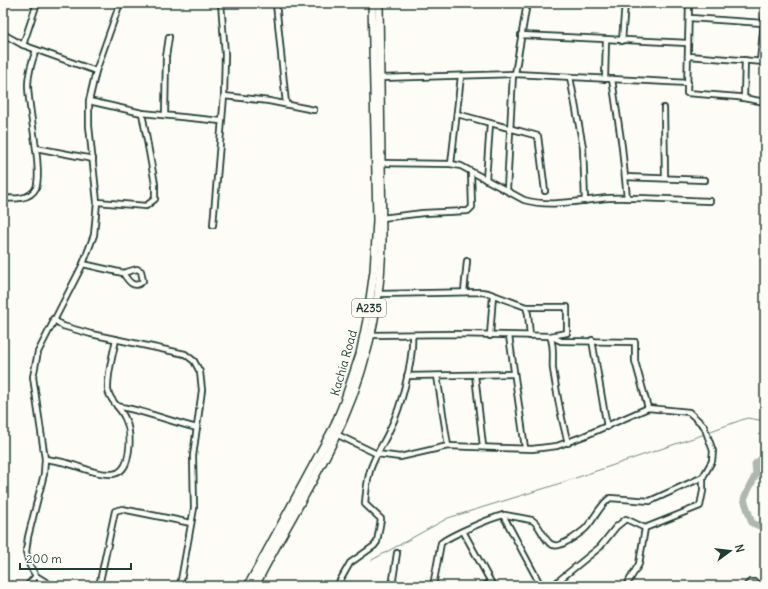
<svg xmlns="http://www.w3.org/2000/svg" width="768" height="589" viewBox="0 0 768 589" font-family="Delius,sans-serif">
<style>
.lines{fill:none;stroke-linecap:round;stroke-linejoin:round}
.stream{stroke:#75877f;stroke-width:1}
.river{stroke:#aeb8b1;stroke-width:7}
.minor-casing{stroke:#1f3d34;stroke-width:8}
.trunk-casing{stroke:#1f3d34;stroke-width:10}
.minor{stroke:#fdfcf7;stroke-width:4.5}
.trunk{stroke:#fdfcf7;stroke-width:7}
.labels{text-anchor:middle;stroke-width:3;stroke-linejoin:round;paint-order:stroke}
.shield{fill:#fdfcf7;stroke:#62766e;stroke-width:1}
.shield-label{font-size:11px;font-weight:bold;fill:#1f3d34}
.street-label{font-size:12px;fill:#1f3d34;stroke:#fdfcf7}
</style>
<rect width="100%" height="100%" fill="#fdfcf7"/>
<filter id="ink" filterUnits="userSpaceOnUse"><feTurbulence type="fractalNoise" baseFrequency=".025" numOctaves="2"/><feDisplacementMap in="SourceGraphic" scale="8" xChannelSelector="R" yChannelSelector="G"/><feConvolveMatrix kernelMatrix="1 2 1 2 8 2 1 2 1" color-interpolation-filters="sRGB"/></filter>
<g filter="url(#ink)">
<g class="lines">
<!-- stream -->
<g class="stream">
<path d="M708 432 747 418 765 421"/>
<path d="M372 560 448 518 549 487 705 434"/>
</g>
<!-- river -->
<path class="river" d="M765 456 755 464 756 474 744 499 752 523 765 528"/>
<defs>
<g id="minor">
<path d="M276 3 286 104"/>
<path d="M689 3 687 93 738 97 765 102"/>
<path d="M690 18 763 23"/>
<path d="M3 34 23 45 96 71"/>
<path d="M521 35 688 43"/>
<path d="M622 41 625 3"/>
<path d="M23 45 37 3"/>
<path d="M688 56 765 62"/>
<path d="M760 61 765 13"/>
<path d="M515 74 527 3"/>
<path d="M570 77 583 147 585 201"/>
<path d="M380 78 515 74 688 83"/>
<path d="M605 79 606 40"/>
<path d="M612 79 622 147 627 198"/>
<path d="M224 96 269 101 314 110"/>
<path d="M744 98 745 60"/>
<path d="M89 101 142 113 221 121"/>
<path d="M664 108 665 178"/>
<path d="M165 114 166 57 169 37"/>
<path d="M457 114 538 136 545 191"/>
<path d="M36 148 93 159"/>
<path d="M381 163 451 164 461 166 524 200C552 208 580 200 609 198 642 197 676 200 710 201"/>
<path d="M451 164 461 76"/>
<path d="M625 177 705 180"/>
<path d="M486 180 490 124"/>
<path d="M507 190 513 74"/>
<path d="M3 198C14 199 30 200 36 188 43 170 28 109 28 85 28 73 32 61 36 50"/>
<path d="M97 202 146 206 155 199V184L142 113"/>
<path d="M382 218 423 213 468 211 472 207 471 172"/>
<path d="M213 225 224 96 225 54 221 3"/>
<path d="M83 264 123 273 137 269 141 271 143 281C134 290 128 281 123 273"/>
<path d="M464 292 467 261"/>
<path d="M379 294 481 292 488 293 526 307 528 314 530 336"/>
<path d="M526 307H567V333L550 336C555 347 552 358 553 369 557 395 561 418 568 443"/>
<path d="M53 319 63 326 91 334 185 354 194 361 200 372 202 390 193 456 194 508 180 586"/>
<path d="M371 335 454 334 550 336 561 341 635 342V361L648 408"/>
<path d="M490 336 493 295"/>
<path d="M509 336 525 448"/>
<path d="M592 340 607 427"/>
<path d="M475 375 483 446"/>
<path d="M407 376 514 374"/>
<path d="M437 376 448 446"/>
<path d="M117 406C144 411 170 421 197 428"/>
<path d="M336 434 377 454 400 457 448 446 532 449 557 446 584 436 648 408 689 412 704 426 713 451 712 461 703 477V491L700 506 645 528 639 564 626 586"/>
<path d="M45 459C52 460 59 461 66 463 82 467 96 475 113 474 121 473 125 467 127 460 132 440 131 422 117 406 113 401 109 397 108 390 107 374 113 355 116 339"/>
<path d="M503 515 541 586"/>
<path d="M463 531 493 586"/>
<path d="M27 586 36 576"/>
<path d="M52 586 36 576 30 566 26 552 28 537 44 474 45 459 33 377 38 352 83 264 94 235 97 202 89 126V101L96 71 120 3"/>
<path d="M99 586 115 511 122 509 191 523"/>
<path d="M337 586 350 563 374 546 377 542 381 519 365 504C366 491 367 477 372 465 377 452 385 441 390 429 401 408 414 358 412 335"/>
<path d="M392 586 397 553"/>
<path d="M433 586 441 543C449 536 495 516 505 515 507 515 530 520 532 520 543 526 545 552 562 544 569 541 579 534 585 529 594 520 599 506 610 498L650 501 703 477"/>
<path d="M482 586 491 584"/>
<path d="M552 586 600 547 616 527 626 519 645 528"/>
<path d="M746 586 750 582H755L758 586"/>
</g>
<g id="trunk">
<path d="M248 586 334 427 344 402 360 354 367 320 374 271 377 220 372 3"/>
<path d="M255 586C279 538 308 492 332 444 363 381 381 311 382 240L379 3"/>
</g>
</defs>
<!-- minor casing -->
<use href="#minor" class="minor-casing"/>
<!-- trunk casing -->
<use href="#trunk" class="trunk-casing"/>
<!-- minor -->
<use href="#minor" class="minor"/>
<!-- trunk -->
<use href="#trunk" class="trunk"/>
</g>
</g>
<g class="labels">
<!-- shield labels -->
<rect class="shield" x="352" y="299" width="34" height="18" rx="3"/>
<g class="shield-label">
<text x="369" y="312">A235</text>
</g>
<!-- street labels -->
<g class="street-label">
<text transform="translate(344 363) rotate(-74)" y="4">Kachia Road</text>
</g>
</g>
<!-- margin -->
<rect width="768" height="589" fill="none" stroke="#fdfcf7" stroke-width="16"/>
<rect x="8" y="8" width="752" height="573" fill="none" stroke="#1f3d34" stroke-width="1.5" filter="url(#ink)"/>
<!-- north arrow -->
<g transform="translate(730 551) rotate(75)" stroke="#fdfcf7" stroke-width="3" paint-order="stroke">
<path d="M0-3L7 15L0 10L-7 15Z" fill="#1f3d34"/>
<text y="-6" font-size="11" font-weight="bold" text-anchor="middle" fill="#1f3d34">N</text>
</g>
<!-- scale -->
<path d="M20 563v6h111v-6" fill="none" stroke="#1f3d34" stroke-width="2"/>
<text x="26" y="563" font-size="12" fill="#1f3d34" stroke="#fdfcf7" stroke-width="3" paint-order="stroke">200 m</text>
</svg>
